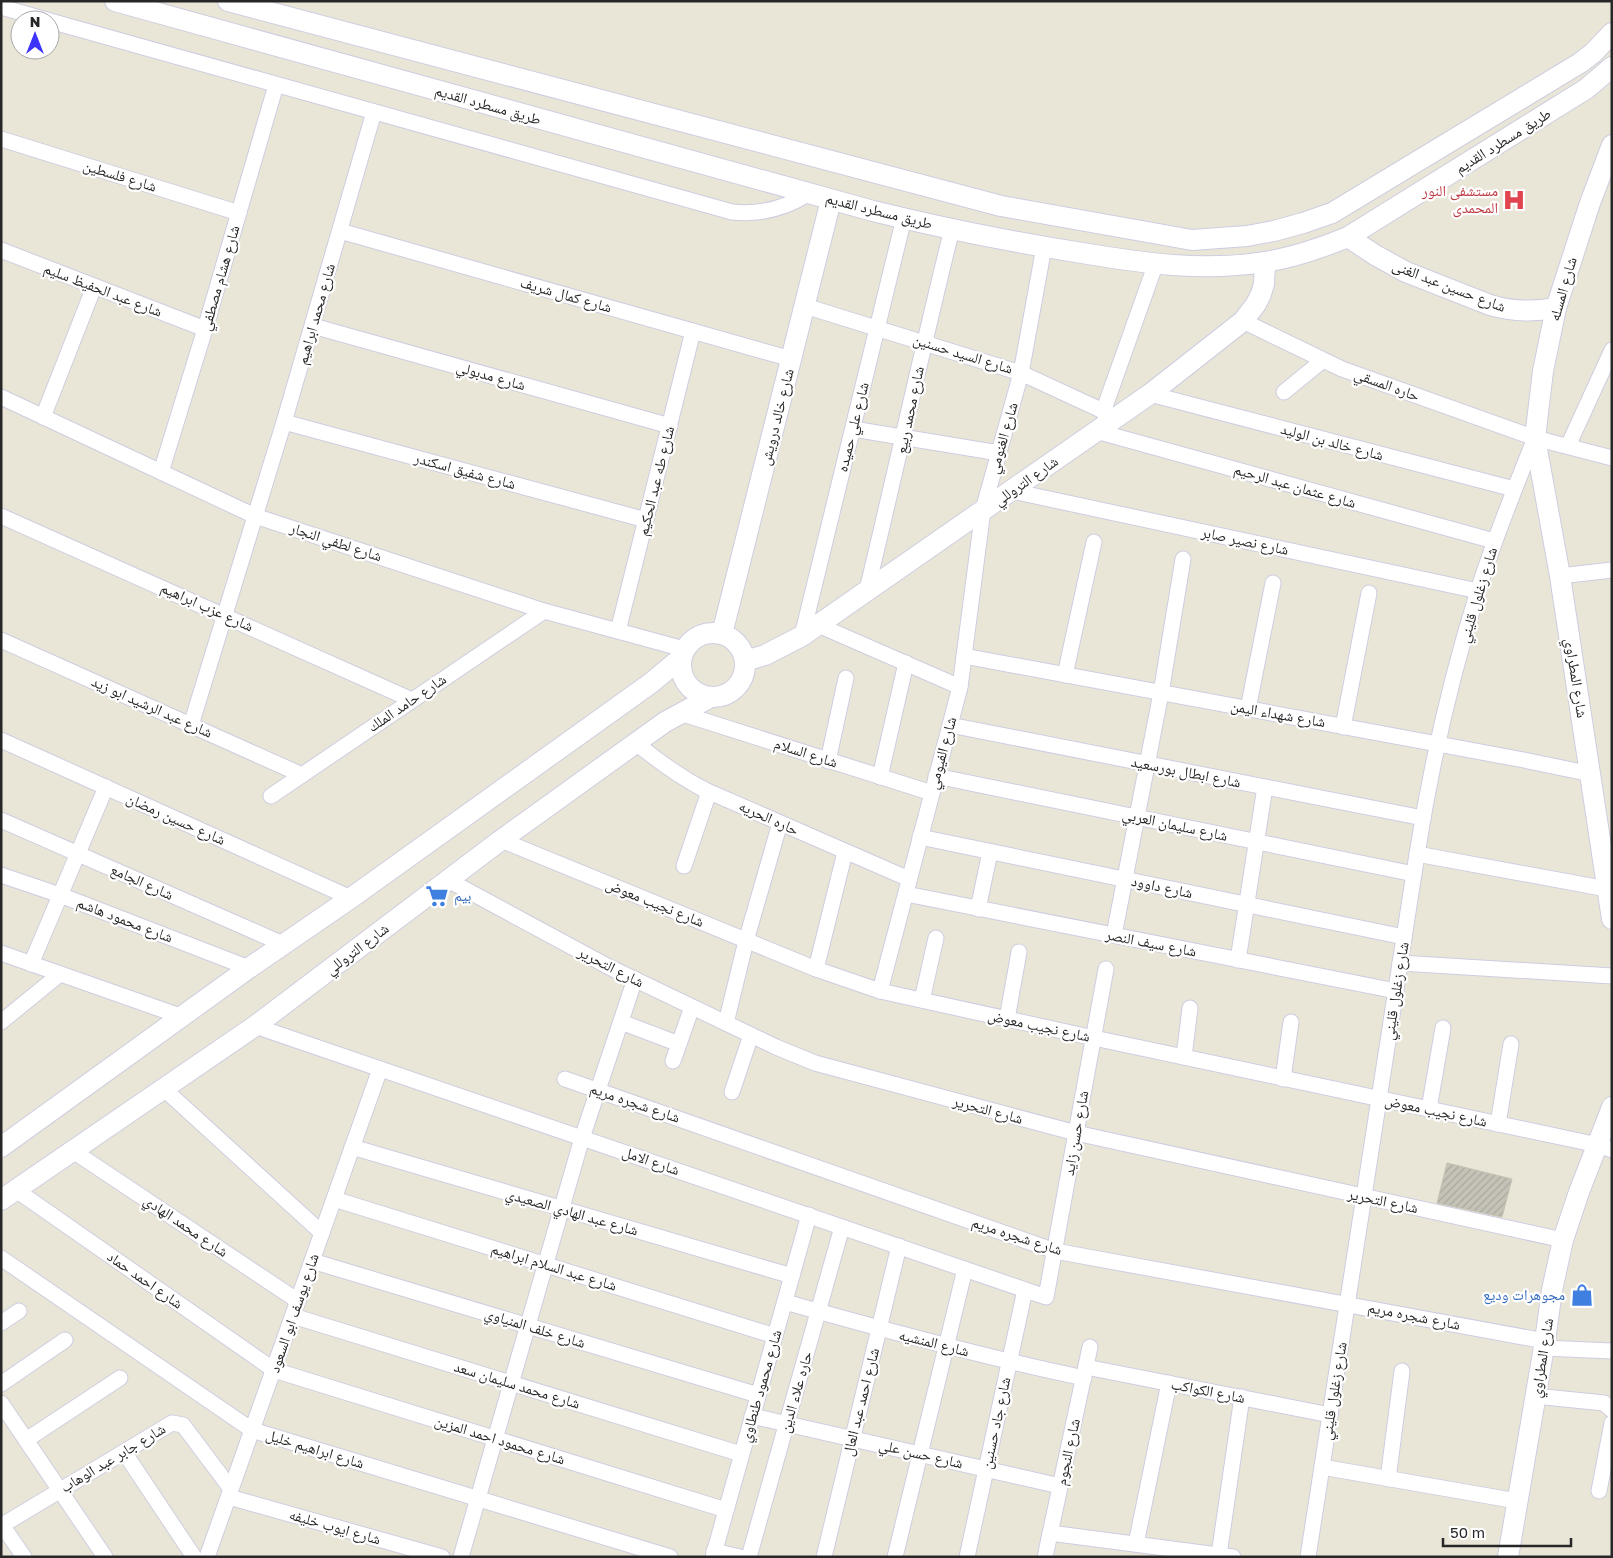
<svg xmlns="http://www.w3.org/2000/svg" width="1613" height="1558" viewBox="0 0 1613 1558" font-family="'Golos Text','Noto Naskh Arabic',sans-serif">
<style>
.building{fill:url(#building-hatch);stroke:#c5c2b2}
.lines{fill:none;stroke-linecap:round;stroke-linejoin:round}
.street-casing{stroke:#cecde1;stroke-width:17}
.secondary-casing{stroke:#cecde1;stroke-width:22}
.street{stroke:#fff;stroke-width:15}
.secondary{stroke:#fff;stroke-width:20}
.labels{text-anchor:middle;stroke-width:4.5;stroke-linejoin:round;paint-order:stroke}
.street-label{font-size:15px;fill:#272727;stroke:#fff}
.health-label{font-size:15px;fill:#be3a42;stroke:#fff;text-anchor:end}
.shop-label{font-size:15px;fill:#366cbe;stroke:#fff;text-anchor:start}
</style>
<defs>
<pattern id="building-hatch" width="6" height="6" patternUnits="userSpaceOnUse" patternTransform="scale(1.25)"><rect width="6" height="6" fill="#c5c3b7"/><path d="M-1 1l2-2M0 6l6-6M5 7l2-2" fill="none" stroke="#a9a89d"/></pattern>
</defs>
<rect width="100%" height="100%" fill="#eae6d7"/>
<!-- building -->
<path class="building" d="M1447 1163 1512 1179 1502 1217 1437 1203Z"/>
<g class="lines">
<defs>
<g id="street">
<path d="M1 7 47 20"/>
<path d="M50 21 732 212C760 215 784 209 808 194"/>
<path d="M1 139 239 213"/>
<path d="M340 231 791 359"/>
<path d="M1 250 205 329"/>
<path d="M805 306 1021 373 1116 417"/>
<path d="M1243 321 1342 369 1535 438 1612 458"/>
<path d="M313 326 670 426"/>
<path d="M1284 392 1322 361"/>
<path d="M1150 394 1514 489"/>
<path d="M1 397 255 516 544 611 684 649"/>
<path d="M1103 412 1156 263"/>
<path d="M43 417 94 287"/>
<path d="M284 422 646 520"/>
<path d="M853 429 999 453"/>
<path d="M1096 431 1494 541"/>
<path d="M1568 446 1612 350"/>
<path d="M161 472 205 329 276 85"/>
<path d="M1012 491 1478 591"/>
<path d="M1 516 412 700"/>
<path d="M1560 576 1612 570"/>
<path d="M867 590C896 470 922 349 952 229"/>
<path d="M818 625 960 687"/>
<path d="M618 631 693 331"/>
<path d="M802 636 904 218"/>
<path d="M1 640 302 775"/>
<path d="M964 656 1524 760 1591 774"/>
<path d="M1065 675 1094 542"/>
<path d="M1248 709 1273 583"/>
<path d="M680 713 932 793"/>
<path d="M191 725 284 422 374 112"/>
<path d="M950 725 1423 818"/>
<path d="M1343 727 1369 593"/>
<path d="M1 740 351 898"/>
<path d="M636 743C658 761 680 777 705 790L909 879"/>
<path d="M828 761 846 678"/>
<path d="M936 776 1414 874"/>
<path d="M880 777 906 663"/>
<path d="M271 796 544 611"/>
<path d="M1 820 283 944"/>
<path d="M920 837 1404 937"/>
<path d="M501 840 816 969 880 991 1094 1038 1598 1145 1612 1150"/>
<path d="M1417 854 1607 889"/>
<path d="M684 866 709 792"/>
<path d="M1 875 60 895 249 968"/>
<path d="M448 880 609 967 776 1047 815 1063 1076 1133 1563 1240"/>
<path d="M906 894 1396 991"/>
<path d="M978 909 990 852"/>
<path d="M1114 935 1161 693 1183 559"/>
<path d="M1 953 183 1017"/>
<path d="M1238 960 1265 787"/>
<path d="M1400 963 1612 976"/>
<path d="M31 964 106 787"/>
<path d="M816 969 845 852"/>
<path d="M880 991 960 687 983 510 1021 373 1044 247"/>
<path d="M922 1000 936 938"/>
<path d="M1007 1019 1019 952"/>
<path d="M1 1022 60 974"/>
<path d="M621 1022 679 1044"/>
<path d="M726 1023 746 941 780 823"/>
<path d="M255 1026 1046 1297 1106 969"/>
<path d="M1184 1057 1190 1008"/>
<path d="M673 1061 692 1007"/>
<path d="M565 1079 1055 1251 1545 1341"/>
<path d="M1283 1079 1291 1022"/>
<path d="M164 1089 322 1233"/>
<path d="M732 1092 751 1035"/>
<path d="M1429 1109 1443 1028"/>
<path d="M1498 1124 1511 1044"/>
<path d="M352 1147 792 1276"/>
<path d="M73 1151 298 1301"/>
<path d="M16 1190 274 1370 726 1510"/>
<path d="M334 1199 775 1336"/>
<path d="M1 1258 252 1430 670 1557"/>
<path d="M312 1261 758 1395"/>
<path d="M785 1302C884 1330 983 1357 1084 1378"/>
<path d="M293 1316 741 1454"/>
<path d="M1 1323 19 1311"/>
<path d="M1544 1348 1612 1351"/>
<path d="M1086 1367 1330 1415"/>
<path d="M1 1384 65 1340"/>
<path d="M1535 1396 1604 1403 1612 1410"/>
<path d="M1 1403 105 1557"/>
<path d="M752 1416 1060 1486"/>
<path d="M26 1440 120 1378"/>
<path d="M124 1452 194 1557"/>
<path d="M1322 1467 1517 1501"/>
<path d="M1388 1479 1402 1371"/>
<path d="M1599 1491 1612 1423"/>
<path d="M229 1497 442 1557"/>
<path d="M2 1525 24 1557"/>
<path d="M1 1526 172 1423 183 1425 231 1489"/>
<path d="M1050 1533 1233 1557"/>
<path d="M1136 1544 1169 1383"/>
<path d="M714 1551 740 1557"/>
<path d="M1219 1555 1242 1397"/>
<path d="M207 1557 380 1069"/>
<path d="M461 1557 582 1138 635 979"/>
<path d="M713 1557 809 1215"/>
<path d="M749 1557 842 1227"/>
<path d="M824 1557 899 1246"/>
<path d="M895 1557 965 1269"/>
<path d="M967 1557 1025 1290"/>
<path d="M1045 1557 1090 1347"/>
<path d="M1308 1557 1417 854C1431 765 1451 677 1478 591 1494 539 1515 488 1535 438"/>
</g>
<g id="secondary">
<path d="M115 1 873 211C942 228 1012 242 1082 253 1142 263 1203 272 1264 262 1292 258 1321 248 1348 237L1586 89 1612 67"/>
<path d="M228 1 1001 206 1192 240 1247 236 1274 231 1303 223 1332 213 1580 63 1593 53 1612 33"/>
<path d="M1612 145 1590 203 1556 308 1543 371 1535 438 1560 576 1612 919"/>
<path d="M1348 237 1375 255 1406 272 1490 305C1513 312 1533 312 1556 308"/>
<circle cx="713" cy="665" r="32"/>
<path d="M722 634 831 200"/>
<path d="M745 661 765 655 802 636 1150 394 1243 321 1256 304 1261 294 1264 284 1265 262"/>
<path d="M1 1147 249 968 351 898 651 683 681 658"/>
<path d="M1 1200 255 1026 501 840 665 722 711 697"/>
<path d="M1508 1557 1545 1341 1552 1290 1563 1240 1579 1192 1612 1107"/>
</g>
</defs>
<!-- street casing -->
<use href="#street" class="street-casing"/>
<!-- secondary casing -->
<use href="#secondary" class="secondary-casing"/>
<!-- street -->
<use href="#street" class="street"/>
<!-- secondary -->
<use href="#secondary" class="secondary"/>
</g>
<!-- icons -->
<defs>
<symbol id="hospital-bare" viewBox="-9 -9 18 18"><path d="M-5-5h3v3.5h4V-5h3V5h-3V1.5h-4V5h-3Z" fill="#e0444e" stroke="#fff" stroke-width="2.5" paint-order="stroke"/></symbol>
<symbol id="supermarket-bare" viewBox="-9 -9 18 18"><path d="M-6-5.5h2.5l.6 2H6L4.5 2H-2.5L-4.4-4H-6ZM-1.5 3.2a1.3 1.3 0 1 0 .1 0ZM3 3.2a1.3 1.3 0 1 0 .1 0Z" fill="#3f7fe0" stroke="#fff" stroke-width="2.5" paint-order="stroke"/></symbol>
<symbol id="shop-bare" viewBox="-9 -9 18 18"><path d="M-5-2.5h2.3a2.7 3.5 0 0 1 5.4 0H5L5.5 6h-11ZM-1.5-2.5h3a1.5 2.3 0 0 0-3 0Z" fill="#3f7fe0" stroke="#fff" stroke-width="2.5" paint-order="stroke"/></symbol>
</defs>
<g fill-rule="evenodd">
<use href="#hospital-bare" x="1498" y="184" width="32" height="32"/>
<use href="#supermarket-bare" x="421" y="880" width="32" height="32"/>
<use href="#shop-bare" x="1566" y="1279" width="32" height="32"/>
</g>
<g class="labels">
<!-- street labels -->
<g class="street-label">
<text transform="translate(488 105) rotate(16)" y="5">طريق مسطرد القديم</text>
<text transform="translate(1503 141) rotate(-32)" y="5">طريق مسطرد القديم</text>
<text transform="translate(120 176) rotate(17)" y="5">شارع فلسطين</text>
<text transform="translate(879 211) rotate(14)" y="5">طريق مسطرد القديم</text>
<text transform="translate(220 278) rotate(-74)" y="5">شارع هشام مصطفي</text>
<text transform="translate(1449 286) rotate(21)" y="5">شارع حسين عبد الغنى</text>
<text transform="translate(1563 289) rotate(-74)" y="5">شارع المسله</text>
<text transform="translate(103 290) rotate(21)" y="5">شارع عبد الحفيظ سليم</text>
<text transform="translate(566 295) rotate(16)" y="5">شارع كمال شريف</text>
<text transform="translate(316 314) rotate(-74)" y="5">شارع محمد ابراهيم</text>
<text transform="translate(963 354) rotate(17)" y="5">شارع السيد حسنين</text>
<text transform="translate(491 376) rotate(16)" y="5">شارع مدبولي</text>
<text transform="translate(1387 385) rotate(20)" y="5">حاره المسقي</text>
<text transform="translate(910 410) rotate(-78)" y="5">شارع محمد ربيع</text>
<text transform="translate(777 417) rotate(-76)" y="5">شارع خالد درويش</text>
<text transform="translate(853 427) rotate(-76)" y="5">شارع علي حميده</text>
<text transform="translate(1003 438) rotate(-74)" y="5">شارع الغنومي</text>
<text transform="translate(1332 442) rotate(15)" y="5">شارع خالد بن الوليد</text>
<text transform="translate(465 471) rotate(15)" y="5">شارع شفيق اسكندر</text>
<text transform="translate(656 481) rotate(-76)" y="5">شارع طه عبد الحكيم</text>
<text transform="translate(1026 481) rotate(-35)" y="5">شارع التروللي</text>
<text transform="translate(1295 486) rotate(16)" y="5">شارع عثمان عبد الرحيم</text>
<text transform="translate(1245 541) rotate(12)" y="5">شارع نصير صابر</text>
<text transform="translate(336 542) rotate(18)" y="5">شارع لطفي النجار</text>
<text transform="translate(1478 595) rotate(-73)" y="5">شارع زغلول قليني</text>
<text transform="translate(207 607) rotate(24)" y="5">شارع عزب ابراهيم</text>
<text transform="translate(1576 678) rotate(81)" y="5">شارع المطراوي</text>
<text transform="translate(407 703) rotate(-34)" y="5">شارع حامد الملك</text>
<text transform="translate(152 707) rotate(24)" y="5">شارع عبد الرشيد ابو زيد</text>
<text transform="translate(1278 714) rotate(10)" y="5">شارع شهداء اليمن</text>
<text transform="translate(806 753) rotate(18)" y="5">شارع السلام</text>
<text transform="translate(942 753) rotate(-75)" y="5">شارع الفيومي</text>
<text transform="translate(1186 772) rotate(11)" y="5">شارع ابطال بورسعيد</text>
<text transform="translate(769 818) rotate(24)" y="5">حاره الحريه</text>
<text transform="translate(176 819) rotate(24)" y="5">شارع حسين رمضان</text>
<text transform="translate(1175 825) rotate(12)" y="5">شارع سليمان العربي</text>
<text transform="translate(142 882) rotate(24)" y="5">شارع الجامع</text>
<text transform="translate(1162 887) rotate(12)" y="5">شارع داوود</text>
<text transform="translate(655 903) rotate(22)" y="5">شارع نجيب معوض</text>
<text transform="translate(125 920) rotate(21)" y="5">شارع محمود هاشم</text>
<text transform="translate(1151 943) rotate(11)" y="5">شارع سيف النصر</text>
<text transform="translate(357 949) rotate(-37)" y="5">شارع التروللي</text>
<text transform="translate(611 967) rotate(27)" y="5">شارع التحرير</text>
<text transform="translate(1396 991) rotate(-81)" y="5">شارع زغلول قليني</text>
<text transform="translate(1039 1026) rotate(12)" y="5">شارع نجيب معوض</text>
<text transform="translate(635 1103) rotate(19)" y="5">شارع شجره مريم</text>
<text transform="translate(988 1110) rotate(15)" y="5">شارع التحرير</text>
<text transform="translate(1436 1111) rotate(12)" y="5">شارع نجيب معوض</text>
<text transform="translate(1076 1133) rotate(-80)" y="5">شارع حسن زايد</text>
<text transform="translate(651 1161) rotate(19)" y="5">شارع الامل</text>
<text transform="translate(1383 1201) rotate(12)" y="5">شارع التحرير</text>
<text transform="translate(572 1212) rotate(16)" y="5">شارع عبد الهادي الصعيدي</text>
<text transform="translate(186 1226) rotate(34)" y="5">شارع محمد الهادي</text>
<text transform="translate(1017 1236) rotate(18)" y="5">شارع شجره مريم</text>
<text transform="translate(554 1267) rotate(17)" y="5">شارع عبد السلام ابراهيم</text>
<text transform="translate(145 1280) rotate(35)" y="5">شارع احمد حماد</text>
<text transform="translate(294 1313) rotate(-71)" y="5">شارع يوسف ابو السعود</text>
<text transform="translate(1414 1316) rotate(11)" y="5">شارع شجره مريم</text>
<text transform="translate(535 1328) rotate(17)" y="5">شارع خلف المنياوي</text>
<text transform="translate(934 1343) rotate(14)" y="5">شارع المنشيه</text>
<text transform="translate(1542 1358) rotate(-81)" y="5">شارع المطراوي</text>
<text transform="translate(517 1385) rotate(17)" y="5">شارع محمد سليمان سعد</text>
<text transform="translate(761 1386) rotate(-74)" y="5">شارع محمود طنطاوي</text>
<text transform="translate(1208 1391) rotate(11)" y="5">شارع الكواكب</text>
<text transform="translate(1334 1391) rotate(-81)" y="5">شارع زغلول قليني</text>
<text transform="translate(796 1392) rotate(-74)" y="5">حاره علاء الدين</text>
<text transform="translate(861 1402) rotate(-76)" y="5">شارع احمد عبد العال</text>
<text transform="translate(996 1423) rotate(-78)" y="5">شارع جاد حسنين</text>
<text transform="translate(500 1440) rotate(17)" y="5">شارع محمود احمد المزين</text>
<text transform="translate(315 1449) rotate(17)" y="5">شارع ابراهيم خليل</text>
<text transform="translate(1068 1452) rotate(-78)" y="5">شارع النجوم</text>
<text transform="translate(921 1454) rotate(13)" y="5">شارع حسن علي</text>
<text transform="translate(113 1458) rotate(-31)" y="5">شارع جابر عبد الوهاب</text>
<text transform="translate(335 1527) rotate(16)" y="5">شارع ايوب خليفه</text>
</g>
<!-- health labels -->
<g class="health-label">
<text x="1498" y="196">مستشفى النور<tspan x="1498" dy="17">المحمدى</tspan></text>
</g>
<!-- shop labels -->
<g class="shop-label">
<text x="454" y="901">بيم</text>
<text x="1565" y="1300" text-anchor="end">مجوهرات وديع</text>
</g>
</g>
<!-- border -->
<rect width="1613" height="1558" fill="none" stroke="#272727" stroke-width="5"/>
<!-- north arrow -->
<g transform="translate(35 35)"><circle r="24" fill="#ffffff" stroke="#a9a9a9"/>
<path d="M0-4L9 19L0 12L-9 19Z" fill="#3c33fc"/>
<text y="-8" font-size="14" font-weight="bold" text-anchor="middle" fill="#272727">N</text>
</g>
<!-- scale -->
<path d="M1443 1538v8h128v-8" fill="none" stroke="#272727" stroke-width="2.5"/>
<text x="1450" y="1538" font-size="15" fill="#272727" stroke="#ffffff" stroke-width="4" paint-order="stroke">50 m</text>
</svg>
